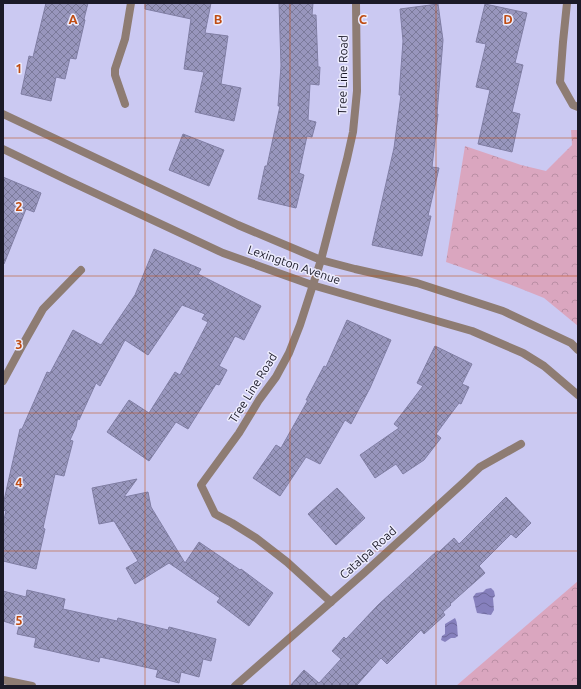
<svg xmlns="http://www.w3.org/2000/svg" width="581" height="689" viewBox="0 0 581 689" font-family="Ubuntu,sans-serif">
<style>
.forest{fill:url(#forest-crowns)}
.water{fill:url(#water-waves)}
.building{fill:url(#building-cross-hatch);stroke:#807ea4}
.lines{fill:none;stroke-linecap:round;stroke-linejoin:round}
.minor{stroke:#8e7c73;stroke-width:8}
.tertiary{stroke:#8e7c73;stroke-width:8}
.grid{fill:none;stroke:#bf4c12;stroke-width:1;stroke-opacity:0.55}
.labels{text-anchor:middle;stroke-width:3;stroke-linejoin:round;paint-order:stroke}
.street-label{font-size:12px;fill:#1b1a28;stroke:#edecfe}
.grid-label{font-size:13px;text-anchor:middle;font-weight:bold;fill:#bf4c12;stroke:#edecfe;stroke-width:3;stroke-linejoin:round;paint-order:stroke}
</style>
<defs>
<pattern id="forest-crowns" width="20" height="18" patternUnits="userSpaceOnUse"><rect width="20" height="18" fill="#daa6bf"/><path d="M2 6a3 3 0 1 1 6 0M12 15a3 3 0 1 1 6 0" fill="none" stroke="#ba8ea4"/></pattern>
<pattern id="water-waves" width="16" height="10" patternUnits="userSpaceOnUse"><rect width="16" height="10" fill="#8680bd"/><path d="M0 5q4-4 8 0t8 0" fill="none" stroke="#6d689a"/></pattern>
<pattern id="building-cross-hatch" width="8" height="8" patternUnits="userSpaceOnUse"><rect width="8" height="8" fill="#9896bd"/><path d="M0 0l8 8M0 8l8-8" fill="none" stroke="#7b7a9a"/></pattern>
</defs>
<rect width="100%" height="100%" fill="#cbc9f2"/>
<!-- forest -->
<g class="forest">
<path d="M571 130H578V326L544 298 509 284 446 262 465 146 521 165 546 171 572 145Z"/>
<path d="M578 581V686H456Z"/>
</g>
<!-- water -->
<g class="water">
<path d="M491 588 494 591 495 596 493 598 494 610 491 615 477 613C475 607 475 603 473 597L476 593 483 592 486 589Z"/>
<path d="M455 618C458 623 457 630 458 636L455 638H451L445 642 441 640 442 636 445 634V624Z"/>
</g>
<!-- building -->
<g class="building">
<path d="M46 3H88L84 19 85 20 76 59 70 58 65 79 56 77 51 101 21 94 29 56 33 57Z"/>
<path d="M145 3H211L205 33 228 36 221 84 241 88 234 121 195 112 204 72 184 69 191 19 145 9Z"/>
<path d="M279 3H313L312 15H316L318 67H320L319 85 310 84 308 120 316 122 312 137 307 136 299 173 304 175 296 208 258 199 265 166H267L280 106H278L281 66Z"/>
<path d="M438 4 443 40 437 114H438L432 167 439 168 428 216H431L422 256 372 245 394 148 401 95H399L403 41 400 9Z"/>
<path d="M485 4 527 13 515 63 523 65 512 112 520 114 512 152 478 144 490 90 476 87 486 44 476 42Z"/>
<path d="M183 134 224 150 209 186 169 170Z"/>
<path d="M3 177 41 193 34 212 26 209 4 264H3Z"/>
<path d="M154 249 201 269 198 274 261 306 244 340 235 336 219 366 227 370 219 385 216 384 188 429 176 422 149 461 107 432 129 400 149 413 175 372 180 375 208 322 202 319 205 314 182 305 148 355 125 340 100 386 96 383 79 420 78 416 76 427 70 440 73 441 64 476 55 474 43 528 45 529 36 569 3 561V523L6 511 3 510V505L20 429H22L47 372 50 373 73 330 101 345 135 295Z"/>
<path d="M347 320 391 340 370 388 351 424 345 420 320 464 306 457 280 496 253 478 276 445 281 448 308 400H306L324 366 326 367Z"/>
<path d="M435 346 472 364 462 384 469 387 461 404 459 403 436 434 441 438 424 460 403 474 396 464 375 478 360 455 399 428 394 424 423 386 417 383Z"/>
<path d="M137 479 124 497 148 492 151 507 185 563 199 542 240 570 241 569 273 593 249 626 217 602 220 598 169 563 135 584 126 568 138 561 114 521 99 524 92 488Z"/>
<path d="M337 488 365 518 336 545 308 514Z"/>
<path d="M506 497 531 523 516 538 511 534 479 566 485 573 450 604 451 605 443 612 445 615 424 634 421 630 387 664 381 658 356 686H290L304 670 319 683 341 659 332 651 344 637 346 639 378 605 437 551 439 552 454 538 459 544Z"/>
<path d="M27 590 65 599 63 609 117 621 118 618 168 630 169 627 216 639 211 661 203 659 199 677 181 672 179 683 156 677 158 670 100 657 99 662 34 647 36 638 17 634 19 626 3 621V591L26 597Z"/>
</g>
<g class="lines">
<!-- minor -->
<g class="minor">
<path d="M567 3 563 42 560 82 573 105 578 107"/>
<path d="M125 104 115 75V69L125 39 131 3"/>
<path d="M3 381 22 346 43 309 81 270"/>
<path d="M331 602 287 562 256 538 232 523 215 514 201 485 239 433 259 400 276 377 289 353 300 325 321 260 347 159 353 132 357 91 356 3"/>
<path d="M3 680 32 686"/>
<path d="M235 686 364 573 463 483 480 467 521 444"/>
</g>
<!-- tertiary -->
<g class="tertiary">
<path d="M3 114 238 225 321 260 355 269 417 283 503 311 571 343 578 350"/>
<path d="M3 149 67 180 223 253 312 285 472 331 523 353 544 366 578 395"/>
</g>
</g>
<!-- grid -->
<path class="grid" d="M145 3V686M290 3V686M436 3V686M3 138H578M3 276H578M3 413H578M3 551H578"/>
<g class="labels">
<!-- street labels -->
<g class="street-label">
<text transform="translate(343 75) rotate(-89)" y="4">Tree Line Road</text>
<text transform="translate(294 265) rotate(19)" y="4">Lexington Avenue</text>
<text transform="translate(253 388) rotate(-58)" y="4">Tree Line Road</text>
<text transform="translate(368 553) rotate(-42)" y="4">Catalpa Road</text>
</g>
</g>
<g class="grid-label">
<text x="73" y="24">A</text>
<text x="218" y="24">B</text>
<text x="363" y="24">C</text>
<text x="508" y="24">D</text>
<text x="19" y="73">1</text>
<text x="19" y="211">2</text>
<text x="19" y="349">3</text>
<text x="19" y="487">4</text>
<text x="19" y="625">5</text>
</g>
<!-- border -->
<rect width="581" height="689" fill="none" stroke="#1b1a28" stroke-width="8"/>
</svg>
